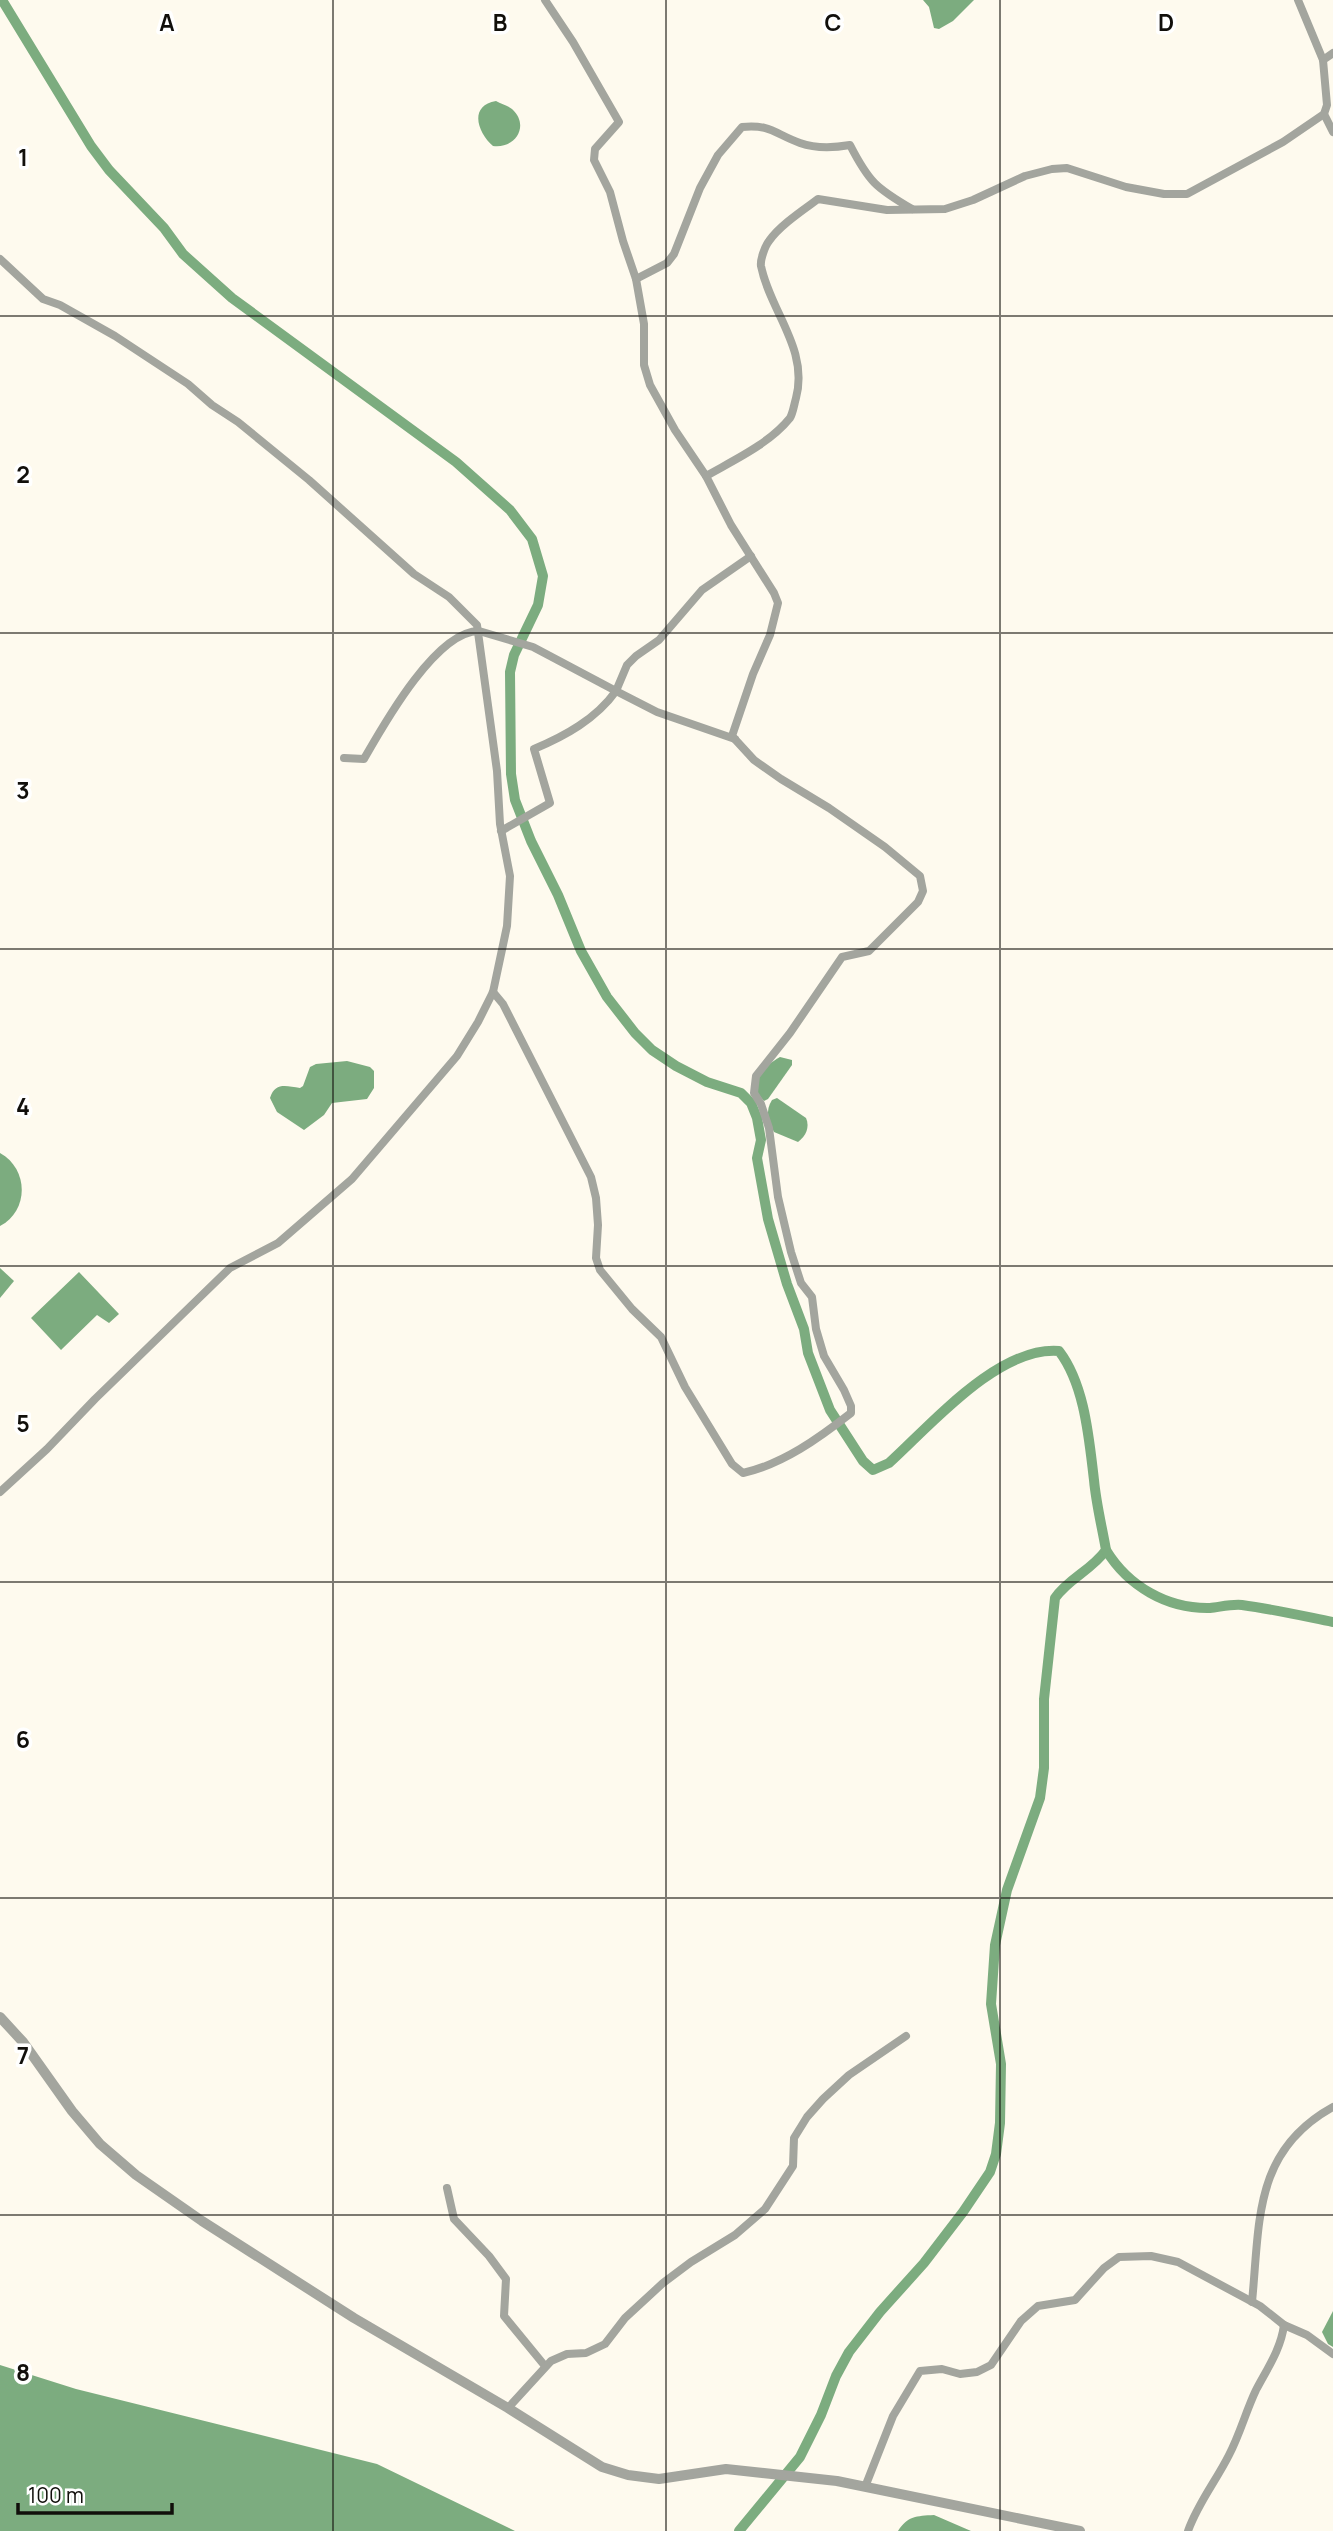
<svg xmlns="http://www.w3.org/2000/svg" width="1333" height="2531" viewBox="0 0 1333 2531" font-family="Manrope,sans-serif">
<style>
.water{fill:#7cac7f}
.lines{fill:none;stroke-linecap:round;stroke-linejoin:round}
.canal{stroke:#7cac7f;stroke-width:10}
.minor{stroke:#a3a59e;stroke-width:8}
.tertiary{stroke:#a3a59e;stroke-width:10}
.grid{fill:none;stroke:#110f0b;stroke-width:2;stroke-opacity:0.55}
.grid-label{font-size:23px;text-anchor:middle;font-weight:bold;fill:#110f0b;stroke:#fff;stroke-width:7;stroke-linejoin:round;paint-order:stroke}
</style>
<rect width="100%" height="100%" fill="#fefaee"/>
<!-- water -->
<g class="water">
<path d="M923 0H974L953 21 939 29 934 28 929 7Z"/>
<path d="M496 101C501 104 507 105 512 109 530 125 516 149 493 146 478 133 468 106 496 101Z"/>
<path d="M780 1057 792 1060V1065L768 1099 764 1101 757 1093C757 1073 763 1067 780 1057Z"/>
<path d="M347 1061 370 1067 374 1071V1088L367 1099 332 1103 324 1115 304 1130 277 1112 270 1098C275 1082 286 1086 300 1088L303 1086 310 1067 316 1064Z"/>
<path d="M777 1098 806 1118C810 1127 806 1136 798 1142L774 1132C768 1121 765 1111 772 1100Z"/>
<path d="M0 1153C29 1169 29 1211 0 1226Z"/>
<path d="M0 1268 14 1281 0 1298Z"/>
<path d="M79 1272 119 1314 109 1323 97 1315 61 1350 31 1318Z"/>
<path d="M1333 2311V2347L1328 2344 1322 2332Z"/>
<path d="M0 2365 76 2389 377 2464 515 2531H0Z"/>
<path d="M934 2515 971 2531H898C908 2516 916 2516 934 2515Z"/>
</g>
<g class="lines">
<!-- canal -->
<g class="canal">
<path d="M2 0 91 146 109 170 164 228 183 254 232 298 456 462 510 510 532 539 543 576 538 605 514 655 510 672 511 774 515 800 531 841 558 895 581 951 607 997 635 1033 652 1050 676 1066 707 1082 741 1093 751 1103 757 1118 761 1140 757 1158 768 1219 787 1284 804 1329 808 1353 830 1410 863 1461 873 1470 889 1463C930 1426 998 1346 1059 1351 1085 1385 1089 1439 1094 1480 1096 1503 1102 1527 1106 1550 1092 1570 1069 1578 1055 1598L1044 1699V1768L1040 1798 1007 1890 995 1945 991 2004 1001 2064 1000 2123 996 2154 990 2172 963 2212 924 2263 880 2312 849 2352 836 2376 821 2415 800 2457 739 2531"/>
<path d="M1106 1550C1128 1586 1167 1609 1210 1608 1220 1607 1231 1604 1242 1605 1272 1609 1303 1616 1333 1622"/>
</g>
<!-- minor -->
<g class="minor">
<path d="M545 0 573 42 619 122 595 149 594 160 610 192 623 241 636 279 644 324V365L650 385 675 430 706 476C734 460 769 444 790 418 793 413 794 405 796 398 809 349 770 311 761 266 760 260 765 246 769 241 779 226 803 210 818 199L887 210 945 209 973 200 1025 176 1052 169 1067 168 1126 187 1164 194H1187L1283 142 1324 114 1327 105 1323 60 1333 53"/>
<path d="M1298 0 1323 60"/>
<path d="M1324 114 1333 132"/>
<path d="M0 259 43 299 60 305 115 336 188 384 212 405 238 422 309 480 414 574 449 597 477 625 497 771 500 824 510 876 507 926 493 992 478 1022 457 1056 352 1179 278 1243 230 1268 95 1399 47 1449 0 1492"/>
<path d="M636 279 667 263 674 254 700 188 718 155 742 127C770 124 775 134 800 143 817 149 833 148 850 145 869 182 876 188 912 209"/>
<path d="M344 758 364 759C384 724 436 631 479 631L533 647 616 691 627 665 636 656 659 640 702 590 751 556"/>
<path d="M501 831 550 803 534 749C565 736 596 719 616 691L657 712 735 739"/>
<path d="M493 992 503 1004 591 1177 596 1198 598 1225 596 1258 600 1270 632 1309 661 1337 685 1387 732 1464 743 1473C783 1464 819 1438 851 1413V1406L844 1390 824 1356 816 1329 812 1297 801 1283 791 1252 778 1197 769 1128 761 1104 754 1093 756 1076 790 1033 842 957 869 951 918 902 923 891 920 876 885 847 829 808 781 779 754 760 732 736 753 674 770 635 778 603 774 593 731 525 706 476"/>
<path d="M447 2188 454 2219 489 2256 506 2279 504 2316 545 2366"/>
<path d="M1252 2302C1260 2222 1253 2151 1333 2107"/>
<path d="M508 2408 551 2361 567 2354 586 2353 605 2344 625 2318 663 2283 691 2262 735 2235 765 2209 793 2166 794 2138 807 2117 823 2099 849 2075 906 2036"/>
<path d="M865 2487 893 2416 920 2371 942 2369 960 2374 977 2372 991 2365 1021 2321 1038 2306 1075 2300 1104 2268 1119 2257 1151 2256 1178 2262 1260 2306 1284 2325 1307 2335 1333 2354"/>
<path d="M1188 2531C1198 2503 1216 2481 1229 2455 1240 2434 1246 2411 1256 2390 1267 2369 1281 2349 1284 2325"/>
</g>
<!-- tertiary -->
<path class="tertiary" d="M0 2017 23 2042 72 2111 100 2144 136 2175 202 2221 354 2318 508 2408 602 2467 628 2475 659 2479 726 2469 837 2481 1080 2531"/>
</g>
<!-- grid -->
<path class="grid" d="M333 0V2531M666 0V2531M1000 0V2531M0 316H1333M0 633H1333M0 949H1333M0 1266H1333M0 1582H1333M0 1898H1333M0 2215H1333"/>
<g class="grid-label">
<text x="167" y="31">A</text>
<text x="500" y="31">B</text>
<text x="833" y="31">C</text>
<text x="1166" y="31">D</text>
<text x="23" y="166">1</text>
<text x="23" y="483">2</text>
<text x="23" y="799">3</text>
<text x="23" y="1115">4</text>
<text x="23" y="1432">5</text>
<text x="23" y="1748">6</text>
<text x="23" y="2064">7</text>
<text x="23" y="2381">8</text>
</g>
<!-- scale -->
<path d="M18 2503v10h154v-10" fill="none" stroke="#110f0b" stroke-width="3.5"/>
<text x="28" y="2503" font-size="21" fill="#110f0b" stroke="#ffffff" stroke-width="5" paint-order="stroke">100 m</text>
</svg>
